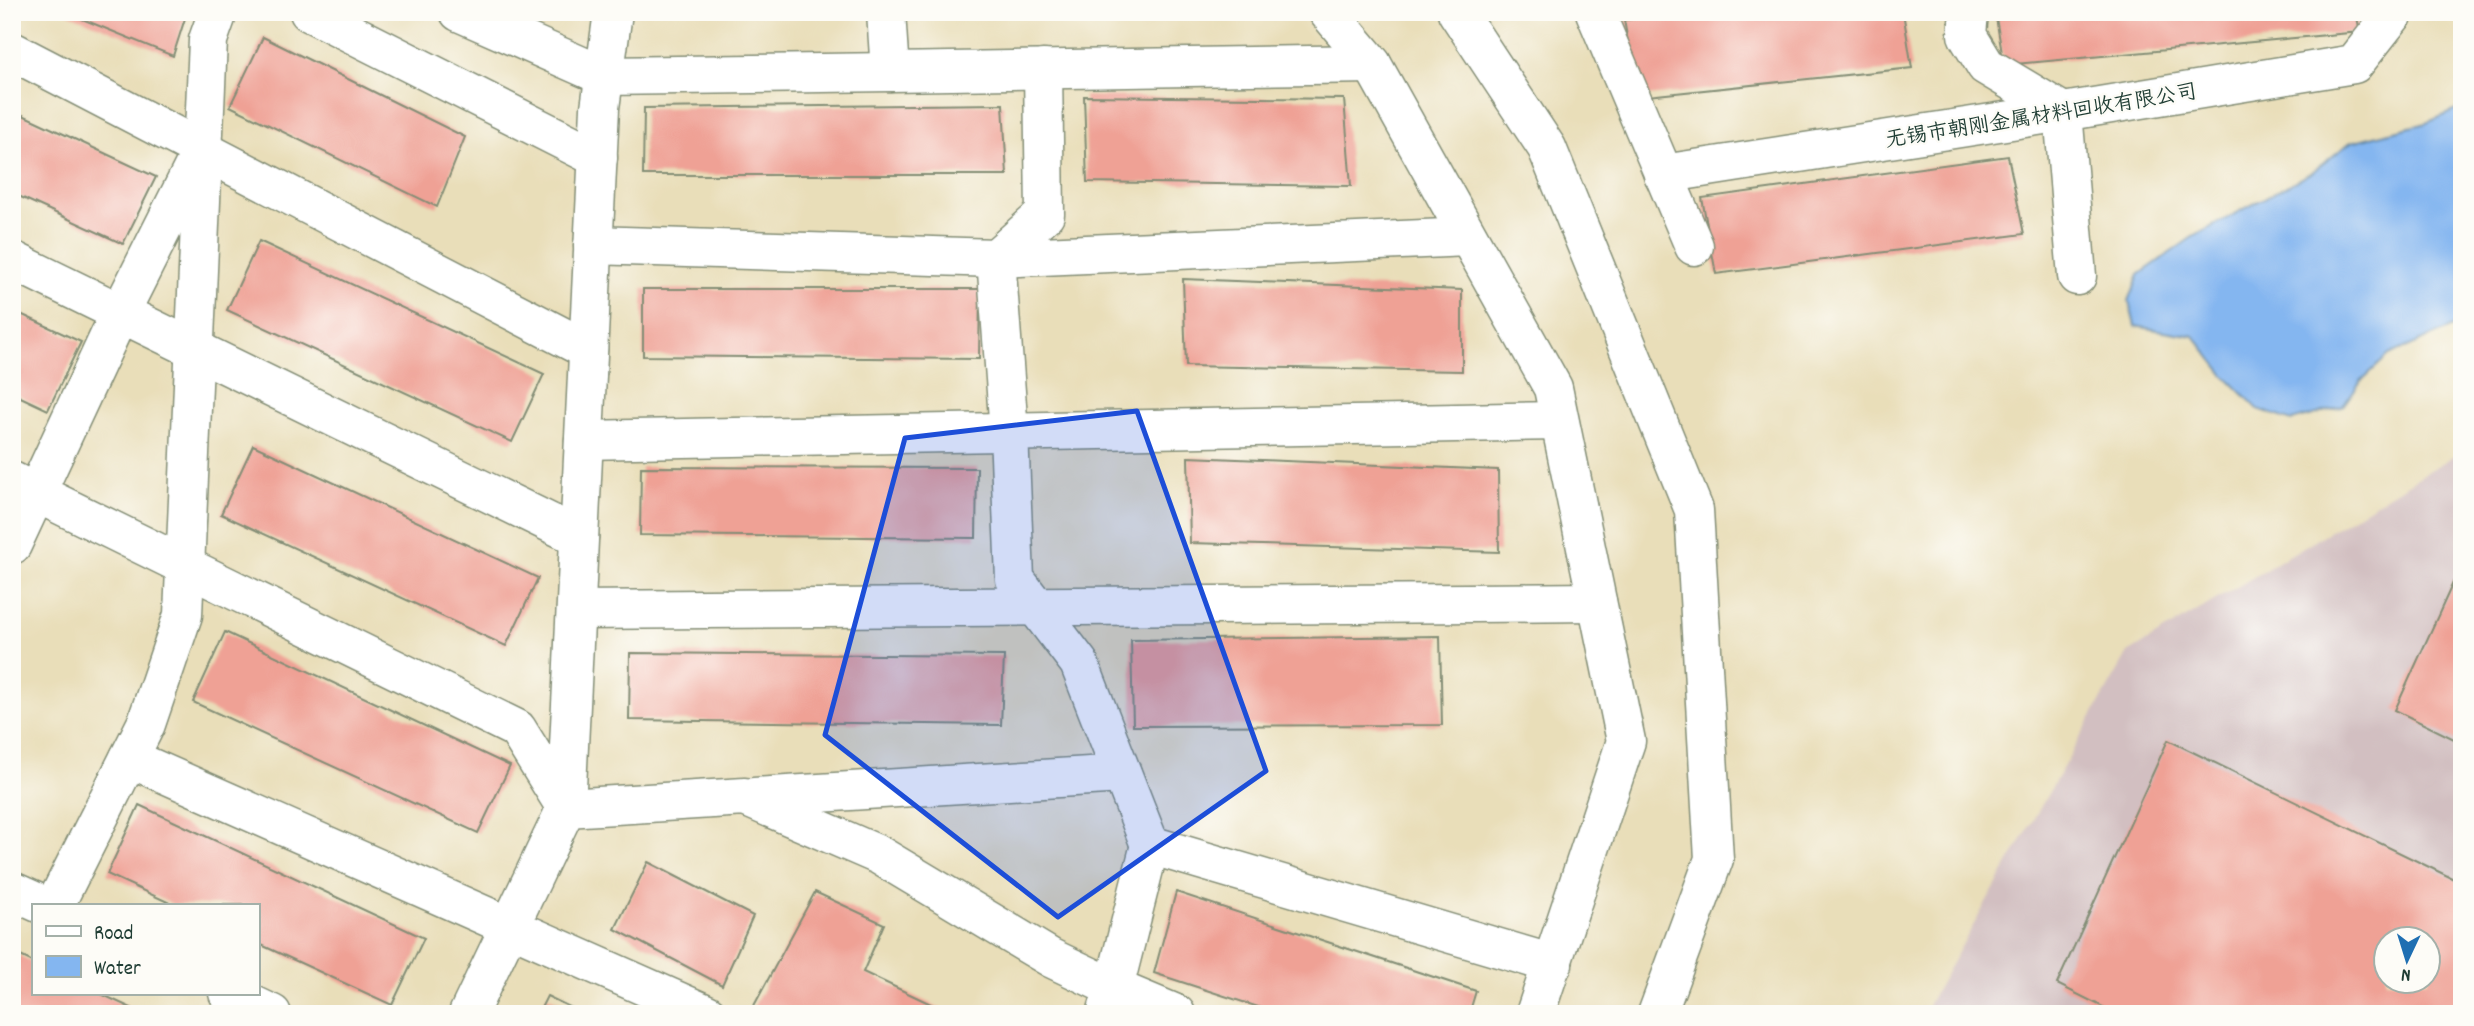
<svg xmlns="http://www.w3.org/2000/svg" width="2474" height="1026" viewBox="0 0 2474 1026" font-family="Dekko,'LXGW WenKai TC',sans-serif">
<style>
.industrial{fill:#d2bfc1;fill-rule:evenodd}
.water{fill:#84b6f0;stroke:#527a92;stroke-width:2}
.building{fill:#efa195;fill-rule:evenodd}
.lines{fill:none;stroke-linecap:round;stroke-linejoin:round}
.minor-casing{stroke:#848e76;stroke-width:41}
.minor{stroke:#fff;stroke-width:38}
.marked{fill:#1d4ed8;fill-opacity:0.2;stroke:#1d4ed8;stroke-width:5;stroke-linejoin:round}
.labels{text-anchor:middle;stroke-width:5;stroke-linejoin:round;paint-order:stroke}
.street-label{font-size:21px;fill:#1f3d34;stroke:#fdfcf7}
</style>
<rect width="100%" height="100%" fill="#fdfcf7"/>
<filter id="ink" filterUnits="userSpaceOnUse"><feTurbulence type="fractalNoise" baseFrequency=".0143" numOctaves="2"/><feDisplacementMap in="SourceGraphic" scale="14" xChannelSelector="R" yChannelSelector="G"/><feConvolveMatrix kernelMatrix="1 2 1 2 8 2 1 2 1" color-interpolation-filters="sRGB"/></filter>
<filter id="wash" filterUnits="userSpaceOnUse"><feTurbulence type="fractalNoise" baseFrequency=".00686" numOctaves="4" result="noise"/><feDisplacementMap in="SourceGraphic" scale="28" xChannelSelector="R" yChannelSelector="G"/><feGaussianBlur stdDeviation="1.57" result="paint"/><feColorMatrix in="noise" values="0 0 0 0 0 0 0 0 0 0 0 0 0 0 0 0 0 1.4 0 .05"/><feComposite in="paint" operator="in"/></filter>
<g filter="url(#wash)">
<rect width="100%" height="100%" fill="#e9deb9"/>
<!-- industrial -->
<path class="industrial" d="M2462 451V1014H1923L2128 653ZM2386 939H2428V981H2386Z"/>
<!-- water -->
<path class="water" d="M2462 108V323L2389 355 2361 381 2342 407 2292 421 2258 409 2227 378 2194 336 2135 326 2129 301 2139 275 2191 238 2312 172 2351 142 2426 123Z"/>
<g id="blocks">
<!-- building -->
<g class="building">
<path d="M65 12H187L173 56Z"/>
<path d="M1704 12H1903L1912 68 1638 97 1624 20Z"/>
<path d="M1995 12H2356L2360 32 2004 65Z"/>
<path d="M263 37 465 137 437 207 230 106Z"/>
<path d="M1084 96 1344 99 1351 186 1087 182Z"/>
<path d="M1003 104 1007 175H643L644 108Z"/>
<path d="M12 110 156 177 123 244 12 193Z"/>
<path d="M2008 156 2024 234 1716 274 1702 198Z"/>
<path d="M259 241 544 374 512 442 227 310Z"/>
<path d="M1183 279 1462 290V371L1186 366Z"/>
<path d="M643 289H980L979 359 643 356Z"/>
<path d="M12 310 81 342 48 410 12 393Z"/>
<path d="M253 445 538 578 506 646 221 514Z"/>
<path d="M1188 457 1498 470 1499 552 1190 543Z"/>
<path d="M641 467 977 468 976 538 640 535Z"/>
<path d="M2462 563V743L2395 710Z"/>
<path d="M225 632 510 766 478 833 193 702Z"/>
<path d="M1440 636 1442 725 1133 726 1131 640Z"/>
<path d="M630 653 1004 656 1001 725 629 720Z"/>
<path d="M2168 740 2462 883V1014H2117L2057 984ZM2386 939H2428V981H2386Z"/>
<path d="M139 805 424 938 392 1005 257 943V905H174L107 874Z"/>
<path d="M648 862 753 916 722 985 615 929Z"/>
<path d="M815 892 884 924 863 972 952 1014 750 1013Z"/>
<path d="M1176 892 1476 991 1469 1014H1280L1154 973Z"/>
<path d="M12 952 33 962V993H99L144 1014H12Z"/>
<path d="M547 996 584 1014H538Z"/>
</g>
</g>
</g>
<g filter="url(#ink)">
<use href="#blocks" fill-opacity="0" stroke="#848e76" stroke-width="2"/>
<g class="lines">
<defs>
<g id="minor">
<path d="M309 12 598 158"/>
<path d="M459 12 604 76 890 72"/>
<path d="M886 12 890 72 1372 64"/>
<path d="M1328 12 1372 64 1553 388 1626 741 1535 1014"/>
<path d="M1457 12 1547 148 1694 510 1714 859 1657 1014"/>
<path d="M1595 12 1694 246"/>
<path d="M1969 12 1967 35 1986 66 2063 112 2077 276"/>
<path d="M12 51 588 350"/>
<path d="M1043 69 1045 214 996 258 1009 432 1015 579 1079 663 1150 845 1553 964"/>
<path d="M1663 174 2063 112 2354 64 2395 12"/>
<path d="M593 245 996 258 1468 237"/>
<path d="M12 260 579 537"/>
<path d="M584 440 1559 421"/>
<path d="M12 481 517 729 566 808 745 797 879 855 1051 958 1114 988 1150 845"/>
<path d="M12 545 120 313 197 160"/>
<path d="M576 610 1597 602"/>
<path d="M129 758 707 1014"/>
<path d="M754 797 1122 774"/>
<path d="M12 891 43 905"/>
<path d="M55 905 146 724 183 615 208 40 218 12"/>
<path d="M228 993 272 1014"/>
<path d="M468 1014 566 808 600 108 613 12"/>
<path d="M1106 1014 1114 988 1176 1014"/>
</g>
</defs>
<!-- minor casing -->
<use href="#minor" class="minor-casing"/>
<!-- minor -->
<use href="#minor" class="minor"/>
</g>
</g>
<!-- marked area -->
<path class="marked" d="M1137 411 1266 771 1058 917 825 735 905 438Z"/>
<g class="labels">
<!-- street labels -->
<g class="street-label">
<text transform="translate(2041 115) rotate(-9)" y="7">无锡市朝刚金属材料回收有限公司</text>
</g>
</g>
<!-- margin -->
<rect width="2474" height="1026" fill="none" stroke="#fdfcf7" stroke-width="42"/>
<!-- legend -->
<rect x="32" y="904" width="228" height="91" fill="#fdfcf7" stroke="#a4b0a9" stroke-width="2"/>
<rect x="46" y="926" width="35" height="10" fill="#ffffff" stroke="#a4b0a9" stroke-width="2"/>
<text x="94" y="939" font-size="21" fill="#1f3d34">Road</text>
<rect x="46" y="956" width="35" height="21" fill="#84b6f0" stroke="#a4b0a9" stroke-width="2"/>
<text x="94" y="974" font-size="21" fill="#1f3d34">Water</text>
<!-- north arrow -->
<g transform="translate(2407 960) rotate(184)"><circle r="33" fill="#fdfcf7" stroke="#a4b0a9" stroke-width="2"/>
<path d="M0-5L12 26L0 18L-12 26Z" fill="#1f6fb2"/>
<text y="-10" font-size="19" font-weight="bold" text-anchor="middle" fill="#1f3d34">N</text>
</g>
</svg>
